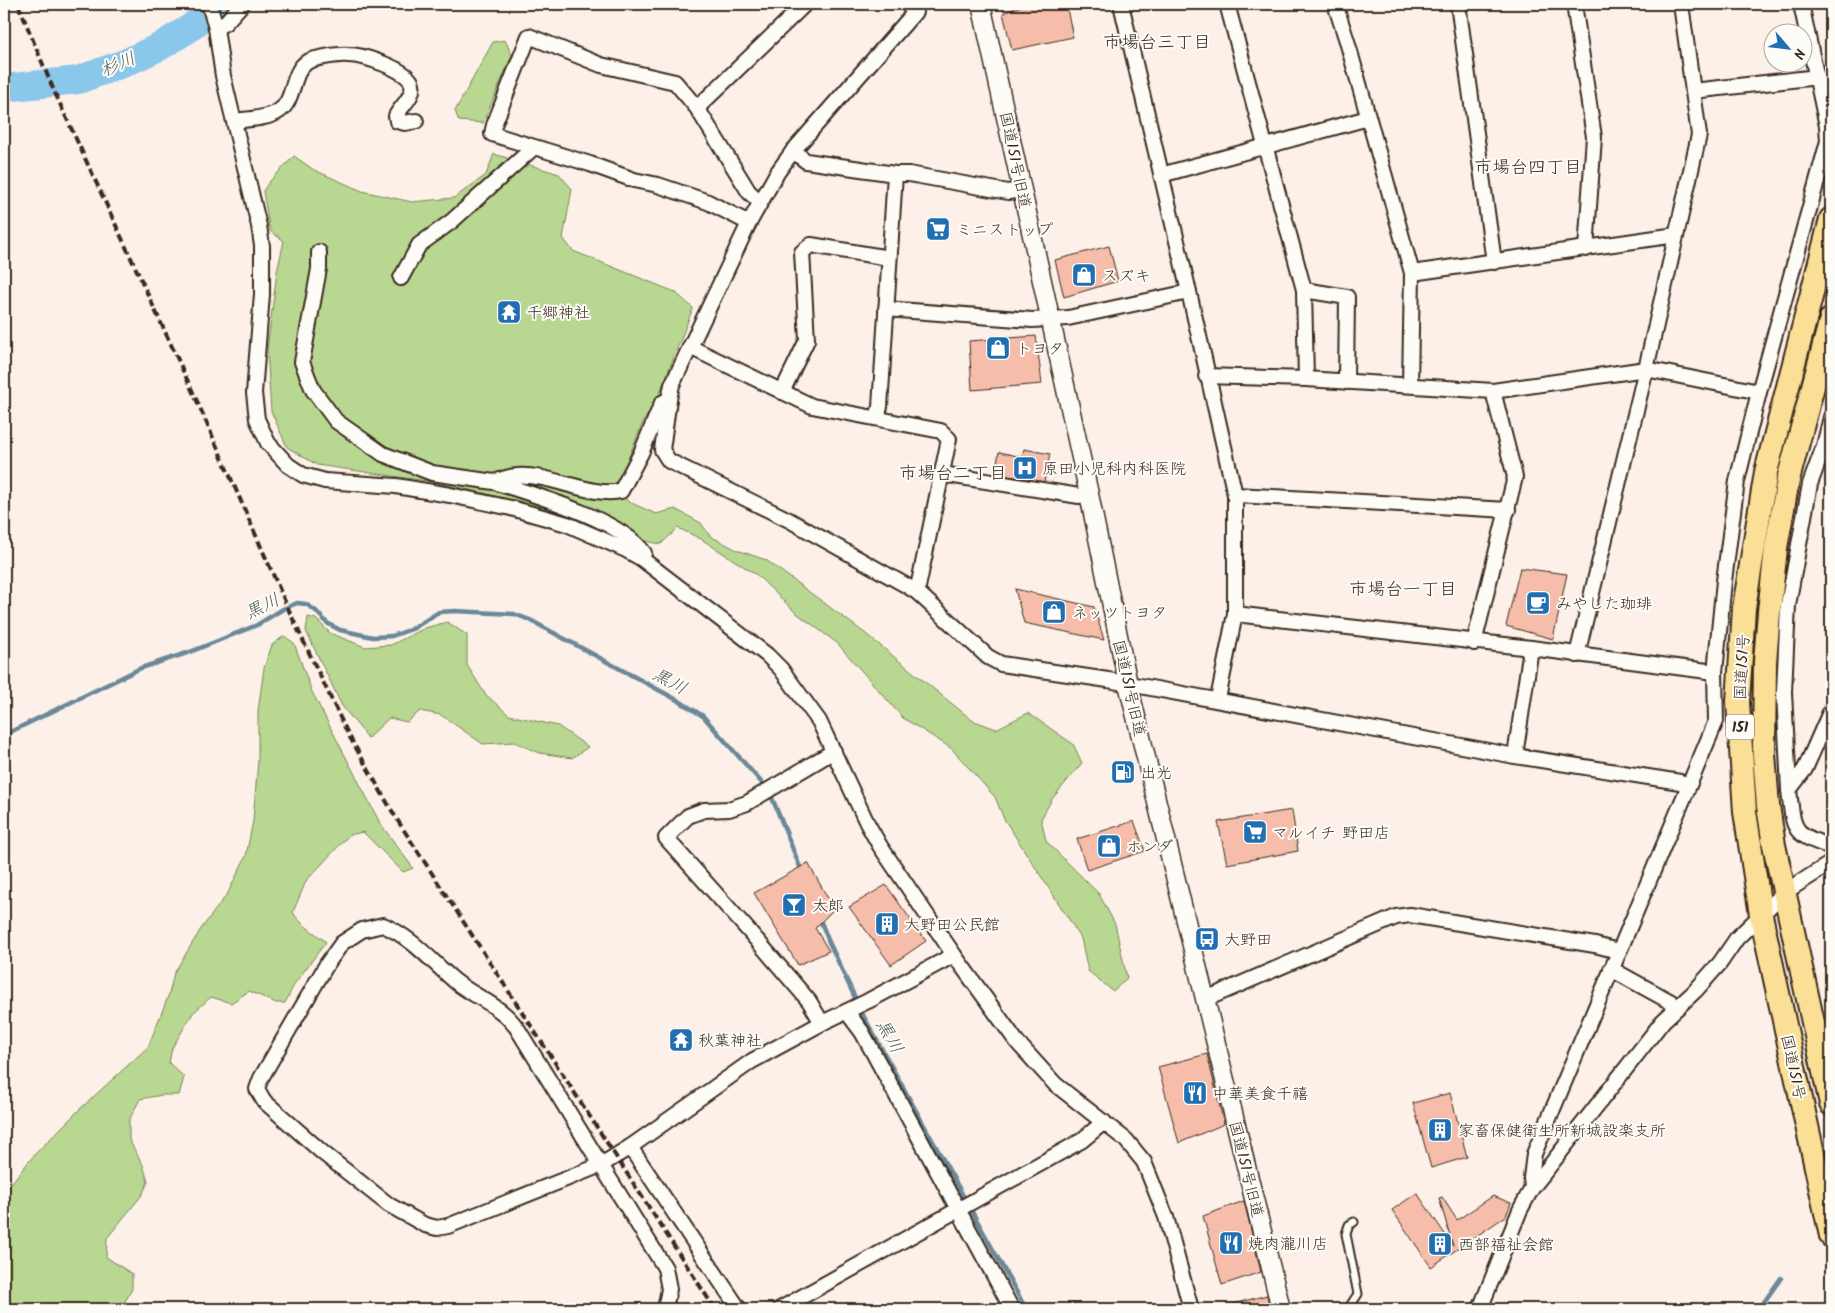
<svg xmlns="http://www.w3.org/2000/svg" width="1835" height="1313" viewBox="0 0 1835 1313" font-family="Kalam,'Klee One',sans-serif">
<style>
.green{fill:#b8d891;stroke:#7a8158}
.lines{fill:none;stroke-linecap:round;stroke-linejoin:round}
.stream{stroke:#6b8899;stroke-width:4.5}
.river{stroke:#8bc6eb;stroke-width:28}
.building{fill:#f6beaa;stroke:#3b2a1e}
.service-casing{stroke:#3b2a1e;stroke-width:11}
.minor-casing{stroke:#3b2a1e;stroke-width:18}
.tertiary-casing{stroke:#3b2a1e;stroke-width:21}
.trunk-casing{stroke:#3b2a1e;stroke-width:26}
.service{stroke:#fdfcf7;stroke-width:7}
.minor{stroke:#fdfcf7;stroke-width:14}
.tertiary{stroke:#fdfcf7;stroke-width:18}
.trunk{stroke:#fbdf96;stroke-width:22}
.rail{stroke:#3b2a1e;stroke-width:4;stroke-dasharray:8 4;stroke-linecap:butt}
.labels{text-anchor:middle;stroke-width:4;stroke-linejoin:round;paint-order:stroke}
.shield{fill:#fdfcf7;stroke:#75695f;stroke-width:1}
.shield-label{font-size:15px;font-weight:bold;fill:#3b2a1e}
.street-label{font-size:16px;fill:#3b2a1e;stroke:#fdfcf7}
.poi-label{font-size:16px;fill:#3b2a1e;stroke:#fdfcf7;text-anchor:start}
.neighbourhood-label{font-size:18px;fill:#3b2a1e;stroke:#fdfcf7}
.water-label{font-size:18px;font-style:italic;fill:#53595c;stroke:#fdfcf7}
</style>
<rect width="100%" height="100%" fill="#fcf0e8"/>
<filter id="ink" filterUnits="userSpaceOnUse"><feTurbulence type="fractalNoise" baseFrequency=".02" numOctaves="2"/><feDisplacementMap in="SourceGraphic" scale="10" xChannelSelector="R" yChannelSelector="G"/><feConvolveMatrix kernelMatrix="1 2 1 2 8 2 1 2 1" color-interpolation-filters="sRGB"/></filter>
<g filter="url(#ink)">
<!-- green -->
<g class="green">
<path d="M505 40 512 55 483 123 459 121 455 111 493 42Z"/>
<path d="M494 154 559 174 572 189 563 238 573 251 675 292 693 308 657 400 643 422 618 484 627 501 656 514 675 509 701 523 710 536 737 550 766 560 866 634 972 720 996 729 1028 713 1073 744 1082 763 1052 799 1041 819 1046 841 1099 894 1115 924 1127 978 1113 991 1088 971 1081 938 1004 819 995 797 951 748 903 718 837 643 795 612 757 575 701 539 678 528 661 544 645 541 620 526 605 534 582 524 485 493 427 481 317 465 287 447 271 411 267 350 277 272 284 241 270 231 263 191 269 182 294 156 314 170 362 191 412 202 454 198 486 175Z"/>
<path d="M308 617 316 619 330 633 365 647 391 645 425 628 447 622 467 635V665L485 694 509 715 558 726 588 747 572 758 540 753 514 742 483 744 441 715 420 711 407 722 389 718 368 738 342 706 306 631Z"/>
<path d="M284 636 294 643 312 692 380 823 413 868 403 872 363 832 349 835 306 881 293 912C299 924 316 933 326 942L295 983 285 1003H276L249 991 231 1003 211 997 193 1013 172 1048 169 1063 184 1077 179 1095H162L140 1099 129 1120V1140L143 1165 148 1182 142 1195 107 1238 106 1257 132 1274V1289L121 1309H4V1192L35 1154 80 1109 148 1047 169 994 174 973 201 929 228 893 246 856 253 821 258 760V711L264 668 272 645Z"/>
</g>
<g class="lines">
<!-- stream -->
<g class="stream">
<path d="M4 735 141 668 190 652 257 625 283 609 297 603 306 604 316 611 327 623 340 630 373 637 392 636 412 629 439 612 455 611 514 614 530 620 679 701 703 716 762 783 773 800 802 872"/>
<path d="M819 917 829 942 864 1017 1026 1309"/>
<path d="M1759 1309 1781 1278"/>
</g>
<!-- river -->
<path class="river" d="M4 88 78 80 125 63 161 46 190 28 219 4"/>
</g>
<!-- building -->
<g class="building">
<path d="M1020 4H1066L1073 37 1012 50 1003 13 1019 7Z"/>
<path d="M1109 246 1118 281 1064 297 1055 260Z"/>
<path d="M1036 336 1042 384 972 390 969 341Z"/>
<path d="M1024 449 1050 454 1044 482 995 474 999 452 1022 457Z"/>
<path d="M1520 568 1567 574 1553 639 1506 626Z"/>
<path d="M1015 589 1094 607 1104 640 1024 623Z"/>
<path d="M1292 810 1298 851 1227 864 1218 822Z"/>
<path d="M1134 821 1145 851 1087 870 1077 839Z"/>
<path d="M808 863 834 909 815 928 829 951 798 965 754 893Z"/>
<path d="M886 885 926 941 891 965 849 907Z"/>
<path d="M1207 1054 1224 1124 1179 1143 1158 1067Z"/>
<path d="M1450 1093 1467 1157 1431 1168 1413 1103Z"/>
<path d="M1417 1193 1453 1246 1439 1198 1442 1197 1457 1220 1493 1196 1511 1203 1506 1216 1431 1267 1392 1210Z"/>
<path d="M1244 1201 1261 1272 1222 1285 1203 1216Z"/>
<path d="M1267 1295 1270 1309H1229V1305Z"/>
</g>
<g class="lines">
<defs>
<path id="service" d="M1348 1309 1358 1294 1346 1234 1349 1225 1354 1222"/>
<g id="minor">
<path d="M209 4 216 28 223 76 259 226 262 246V294L254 393 257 419 268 443 288 465 303 475 325 481 396 486 450 495 511 508 567 524 624 549 642 559 767 655 781 669 819 721 867 823 880 846 954 955 1017 1042 1055 1084 1126 1140 1144 1162 1166 1217 1191 1309"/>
<path d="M1121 4 1189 292 1235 495V614L1218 699"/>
<path d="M1227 4 1304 290 1306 379"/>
<path d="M1335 4 1347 41 1412 273 1410 385"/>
<path d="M1458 4 1494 262"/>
<path d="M1574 4 1594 137 1586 249"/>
<path d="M216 28 225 23 242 4"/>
<path d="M1693 91 1818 77"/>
<path d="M697 108 805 4"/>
<path d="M235 121C248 119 268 119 279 111 295 101 291 72 307 62 314 58 339 54 348 55 362 55 408 69 412 84 415 96 401 106 396 116L397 121 405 123 416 121"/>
<path d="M793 151 806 161 895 174 880 407 877 418"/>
<path d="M895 174H909L1008 192 1022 190"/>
<path d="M1161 175 1368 118"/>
<path d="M760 202 749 192 697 108 675 82 601 65 529 36 494 125 492 134 590 164 634 180 658 185 708 202 749 223 777 173 793 151 915 12 907 4"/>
<path d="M319 252V269L302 362 313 390 336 421 383 454 432 473 494 482"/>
<path d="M1412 273 1676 235"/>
<path d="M401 278 419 245 452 221 533 148"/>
<path d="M1304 290 1347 297 1346 382"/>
<path d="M886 309 1032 320 1068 318 1189 292"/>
<path d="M690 347 812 406 941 431 949 439 917 592"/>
<path d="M1206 376 1306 379 1493 391 1646 369 1759 392"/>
<path d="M782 392 807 340 802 252 811 245 889 258"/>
<path d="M669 399 662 450 669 461 789 520 909 587 917 592 988 657 1001 664 1108 680 1515 756 1680 782 1689 785"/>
<path d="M942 474 1079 496 1089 494"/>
<path d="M1235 495 1508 510"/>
<path d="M642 559 644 553C622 520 532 494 494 482 501 480 509 476 517 476 549 473 591 498 621 491L641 453 662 403 669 399 672 385 749 223"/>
<path d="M1235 614 1531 648 1715 672"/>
<path d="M1474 643 1515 477 1493 391"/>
<path d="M1577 655 1646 369 1699 135 1681 4"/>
<path d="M1831 710 1805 769 1789 790C1794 831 1791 833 1831 847"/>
<path d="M1515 756 1531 648"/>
<path d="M1789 790 1784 692 1788 605 1810 484 1824 446 1831 417"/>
<path d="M383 925C413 938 432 962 456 982 471 994 489 1001 504 1014 509 1018 513 1023 517 1028L601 1165 448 1226 437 1228 425 1225 389 1205 323 1153 264 1101 257 1089 261 1078 327 964 342 943 362 930Z"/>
<path d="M1611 969 1671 1002 1678 1007"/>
<path d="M1206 999 1396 917 1410 915 1595 945 1618 951"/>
<path d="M847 1012 862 1032 1012 1309"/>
<path d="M822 1023 809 1001 749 931 666 838 688 816 704 810 729 809 747 803 834 751"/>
<path d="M630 1147 739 1309"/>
<path d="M1532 1188 1531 1178 1534 1154 1716 721 1715 672 1724 581 1737 481 1759 392 1828 141 1827 126 1801 4"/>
<path d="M665 1309 669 1289 665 1268 601 1165 630 1147 752 1061 822 1023 868 1001 954 955"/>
<path d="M780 1309 1081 1141 1104 1122"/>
<path d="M1480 1309 1520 1210 1532 1188 1548 1168 1663 1021 1695 991 1720 963 1737 938 1785 892 1831 863"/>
</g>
<path id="tertiary" d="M981 4 1089 494 1128 684 1281 1309"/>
<g id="trunk">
<path d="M1831 219 1766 472 1744 608 1738 702 1745 812 1761 915 1831 1236"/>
<path d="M1831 319 1788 480 1776 548 1769 612 1765 662 1764 754 1768 806 1774 845 1831 1104"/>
</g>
</defs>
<!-- service casing -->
<use href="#service" class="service-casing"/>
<!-- minor casing -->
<use href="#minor" class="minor-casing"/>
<!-- tertiary casing -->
<use href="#tertiary" class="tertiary-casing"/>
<!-- trunk casing -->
<use href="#trunk" class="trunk-casing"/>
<!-- service -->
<use href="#service" class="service"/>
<!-- minor -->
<use href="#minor" class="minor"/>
<!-- tertiary -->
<use href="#tertiary" class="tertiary"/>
<!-- trunk -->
<use href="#trunk" class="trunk"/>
<!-- rail -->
<path class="rail" d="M18 4 54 91 197 401 290 613 348 734 396 818 715 1309"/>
</g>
</g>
<!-- icons -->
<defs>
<symbol id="supermarket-square" viewBox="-11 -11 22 22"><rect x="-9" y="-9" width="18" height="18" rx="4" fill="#1f6fb2" stroke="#fdfcf7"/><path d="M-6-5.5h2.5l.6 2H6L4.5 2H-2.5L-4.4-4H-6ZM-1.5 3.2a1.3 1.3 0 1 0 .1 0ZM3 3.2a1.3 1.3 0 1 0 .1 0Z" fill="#fff"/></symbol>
<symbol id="shop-square" viewBox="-11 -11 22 22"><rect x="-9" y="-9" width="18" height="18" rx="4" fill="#1f6fb2" stroke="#fdfcf7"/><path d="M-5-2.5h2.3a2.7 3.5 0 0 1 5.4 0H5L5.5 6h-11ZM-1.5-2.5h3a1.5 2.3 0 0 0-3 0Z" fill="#fff"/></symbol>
<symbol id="temple-square" viewBox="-11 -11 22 22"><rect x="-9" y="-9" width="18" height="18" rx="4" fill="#1f6fb2" stroke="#fdfcf7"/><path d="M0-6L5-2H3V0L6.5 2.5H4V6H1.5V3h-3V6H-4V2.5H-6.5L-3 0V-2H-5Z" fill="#fff"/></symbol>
<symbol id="hospital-square" viewBox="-11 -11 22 22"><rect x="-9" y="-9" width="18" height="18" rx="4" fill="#1f6fb2" stroke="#fdfcf7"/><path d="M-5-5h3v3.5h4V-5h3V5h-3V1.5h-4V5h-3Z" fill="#fff"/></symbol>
<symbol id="cafe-square" viewBox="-11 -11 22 22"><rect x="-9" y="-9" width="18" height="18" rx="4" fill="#1f6fb2" stroke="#fdfcf7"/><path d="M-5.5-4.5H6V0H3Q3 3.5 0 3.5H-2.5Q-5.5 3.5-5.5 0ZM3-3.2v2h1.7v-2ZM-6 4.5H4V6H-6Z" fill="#fff"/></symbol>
<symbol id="fuel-square" viewBox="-11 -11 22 22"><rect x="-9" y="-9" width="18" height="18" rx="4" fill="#1f6fb2" stroke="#fdfcf7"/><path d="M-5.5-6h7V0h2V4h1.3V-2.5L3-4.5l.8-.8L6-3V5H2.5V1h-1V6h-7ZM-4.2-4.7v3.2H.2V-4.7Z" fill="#fff"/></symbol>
<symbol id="bar-square" viewBox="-11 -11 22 22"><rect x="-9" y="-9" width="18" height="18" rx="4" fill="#1f6fb2" stroke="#fdfcf7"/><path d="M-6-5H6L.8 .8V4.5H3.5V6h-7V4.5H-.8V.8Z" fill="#fff"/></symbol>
<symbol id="building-square" viewBox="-11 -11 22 22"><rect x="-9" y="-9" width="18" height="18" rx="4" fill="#1f6fb2" stroke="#fdfcf7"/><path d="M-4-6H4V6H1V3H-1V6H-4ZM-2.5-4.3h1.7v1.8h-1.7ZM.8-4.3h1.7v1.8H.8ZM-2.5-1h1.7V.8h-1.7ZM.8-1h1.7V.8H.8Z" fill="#fff"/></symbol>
<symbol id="bus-square" viewBox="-11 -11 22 22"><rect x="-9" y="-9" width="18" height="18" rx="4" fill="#1f6fb2" stroke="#fdfcf7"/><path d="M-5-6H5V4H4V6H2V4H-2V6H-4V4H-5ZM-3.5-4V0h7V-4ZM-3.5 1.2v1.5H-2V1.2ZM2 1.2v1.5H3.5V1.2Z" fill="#fff"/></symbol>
<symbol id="restaurant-square" viewBox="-11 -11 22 22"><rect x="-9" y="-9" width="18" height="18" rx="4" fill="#1f6fb2" stroke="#fdfcf7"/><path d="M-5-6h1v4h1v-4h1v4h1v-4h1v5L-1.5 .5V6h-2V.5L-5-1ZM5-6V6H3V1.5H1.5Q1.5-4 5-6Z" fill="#fff"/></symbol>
</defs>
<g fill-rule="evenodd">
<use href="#supermarket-square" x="924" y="215" width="28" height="28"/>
<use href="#shop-square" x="1070" y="261" width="28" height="28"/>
<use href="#temple-square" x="495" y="298" width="28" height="28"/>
<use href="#shop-square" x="984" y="334" width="28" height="28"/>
<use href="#hospital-square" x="1011" y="454" width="28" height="28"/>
<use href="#cafe-square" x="1524" y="589" width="28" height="28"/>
<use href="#shop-square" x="1040" y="598" width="28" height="28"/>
<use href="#fuel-square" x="1109" y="758" width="28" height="28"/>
<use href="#supermarket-square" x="1241" y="818" width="28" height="28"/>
<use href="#shop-square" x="1095" y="832" width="28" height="28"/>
<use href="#bar-square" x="780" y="891" width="28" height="28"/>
<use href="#building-square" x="873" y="910" width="28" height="28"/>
<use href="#bus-square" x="1193" y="925" width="28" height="28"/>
<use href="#temple-square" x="667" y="1026" width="28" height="28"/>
<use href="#restaurant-square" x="1181" y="1079" width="28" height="28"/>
<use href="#building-square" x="1426" y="1116" width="28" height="28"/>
<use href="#restaurant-square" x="1217" y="1229" width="28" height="28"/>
<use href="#building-square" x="1426" y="1230" width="28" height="28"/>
</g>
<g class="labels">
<!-- shield labels -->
<rect class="shield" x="1726" y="714.5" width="28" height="25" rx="4"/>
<g class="shield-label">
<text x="1740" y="732">151</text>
</g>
<!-- street labels -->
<g class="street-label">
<text transform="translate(1016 160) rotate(78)" y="6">国道151号旧道</text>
<text transform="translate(1741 667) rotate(-87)" y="6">国道151号</text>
<text transform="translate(1130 688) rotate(77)" y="6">国道151号旧道</text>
<text transform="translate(1794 1067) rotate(78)" y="6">国道151号</text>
<text transform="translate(1247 1169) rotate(76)" y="6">国道151号旧道</text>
</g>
<!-- poi labels -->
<g class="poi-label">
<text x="956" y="235">ミニストップ</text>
<text x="1102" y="281">スズキ</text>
<text x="526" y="318">千郷神社</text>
<text x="1016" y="354">トヨタ</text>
<text x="1042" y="474">原田小児科内科医院</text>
<text x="1556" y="609">みやした珈琲</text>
<text x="1072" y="618">ネッツトヨタ</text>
<text x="1140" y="778">出光</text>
<text x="1272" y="838">マルイチ 野田店</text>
<text x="1126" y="852">ホンダ</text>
<text x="812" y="911">太郎</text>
<text x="904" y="930">大野田公民館</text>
<text x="1224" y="945">大野田</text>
<text x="698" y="1046">秋葉神社</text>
<text x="1212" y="1099">中華美食千禧</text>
<text x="1458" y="1136">家畜保健衛生所新城設楽支所</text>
<text x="1248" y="1249">焼肉瀧川店</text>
<text x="1458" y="1250">西部福祉会館</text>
</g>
<!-- neighbourhood labels -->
<g class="neighbourhood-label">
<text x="1157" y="48">市場台三丁目</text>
<text x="1528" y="173">市場台四丁目</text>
<text x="953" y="479">市場台二丁目</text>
<text x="1403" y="595">市場台一丁目</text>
</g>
<!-- water labels -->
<g class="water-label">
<text transform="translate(118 64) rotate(-23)" y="6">杉川</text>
<text transform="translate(262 606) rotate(-26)" y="6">黒川</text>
<text transform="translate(670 681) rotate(29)" y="6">黒川</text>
<text transform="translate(890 1036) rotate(61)" y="6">黒川</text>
</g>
</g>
<!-- margin -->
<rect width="1835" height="1313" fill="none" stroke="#fdfcf7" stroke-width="20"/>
<rect x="10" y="10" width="1815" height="1293" fill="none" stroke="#3b2a1e" stroke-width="2" filter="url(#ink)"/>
<!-- north arrow -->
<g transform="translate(1788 48) rotate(118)"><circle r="24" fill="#fdfcf7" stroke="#afa8a0"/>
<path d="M0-4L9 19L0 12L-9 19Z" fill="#1f6fb2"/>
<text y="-8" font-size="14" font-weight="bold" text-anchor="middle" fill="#3b2a1e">N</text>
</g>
</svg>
